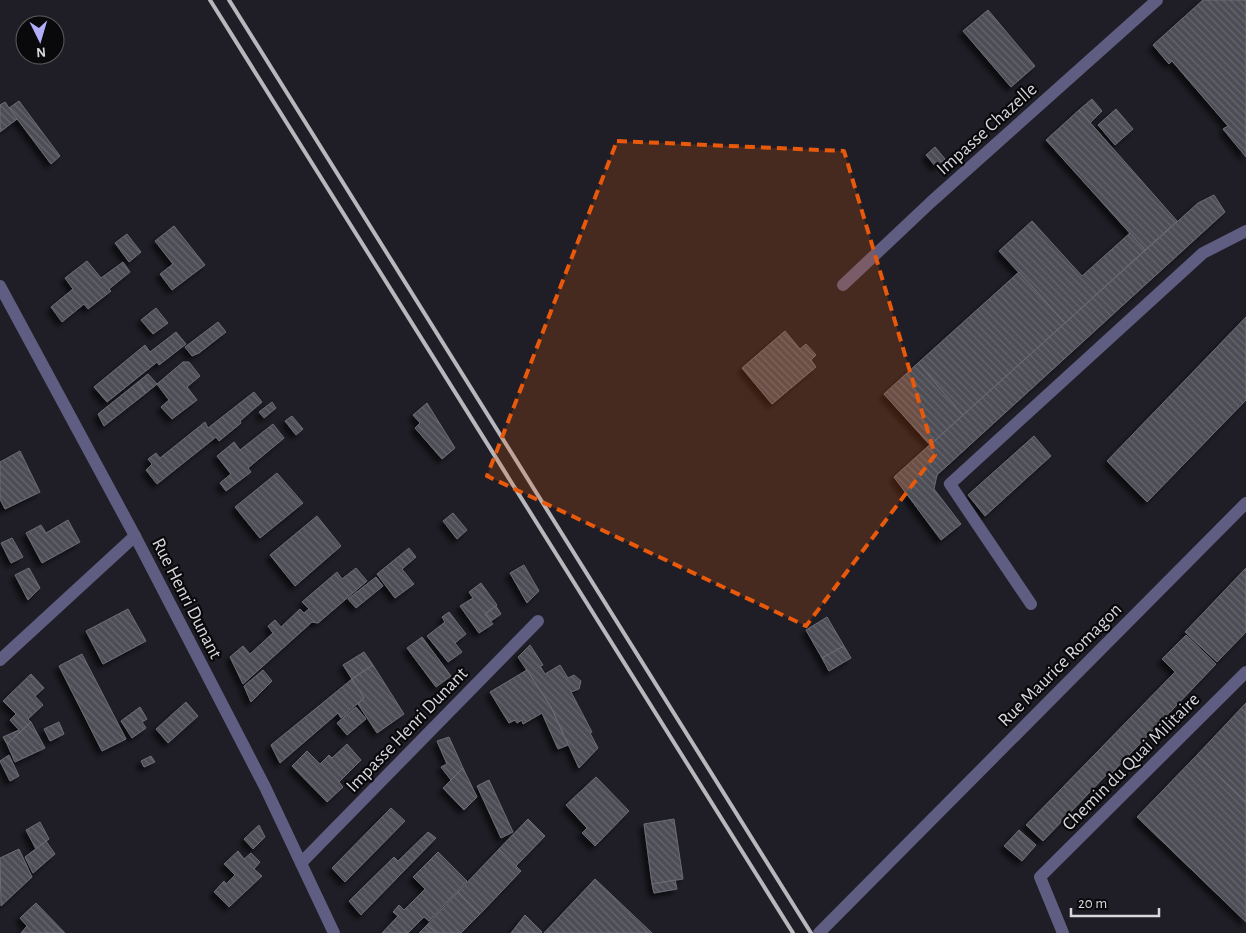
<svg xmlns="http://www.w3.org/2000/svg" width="1246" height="933" viewBox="0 0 1246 933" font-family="'Alegreya Sans',sans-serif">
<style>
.building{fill:url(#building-back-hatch);stroke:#6d6d77;filter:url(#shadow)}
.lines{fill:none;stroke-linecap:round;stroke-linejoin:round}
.service{stroke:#5f5d81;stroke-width:12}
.minor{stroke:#5f5d81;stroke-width:12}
.tertiary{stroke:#5f5d81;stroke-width:12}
.rail{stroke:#b7b7bc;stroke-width:4}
.marked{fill:#e8590c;fill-opacity:0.2;stroke:#e8590c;stroke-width:4;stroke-dasharray:10 6;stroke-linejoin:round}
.labels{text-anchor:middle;stroke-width:4.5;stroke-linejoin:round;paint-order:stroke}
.street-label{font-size:19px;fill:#d7d7dc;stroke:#09090c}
</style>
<defs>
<pattern id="building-back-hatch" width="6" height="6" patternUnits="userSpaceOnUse" patternTransform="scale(1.25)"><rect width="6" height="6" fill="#4d4d56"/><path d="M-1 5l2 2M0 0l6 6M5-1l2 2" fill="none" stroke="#66666e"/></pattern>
<filter id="shadow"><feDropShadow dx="-4.5" dy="4.5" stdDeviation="2.5" flood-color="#0009"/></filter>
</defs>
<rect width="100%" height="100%" fill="#1f1e26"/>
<!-- building -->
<g class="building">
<path d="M1203 0H1246V157L1223 129 1228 126 1172 61 1169 64 1153 45Z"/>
<path d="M988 10 1035 66 1011 87 963 31Z"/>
<path d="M1092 99 1102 111 1090 123 1079 110Z"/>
<path d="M19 101 60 156 51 164 9 108Z"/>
<path d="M5 102 17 119 0 132V105Z"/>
<path d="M1116 109 1133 129 1115 145 1098 125Z"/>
<path d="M1079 110 1177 221 1145 250 1046 140Z"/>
<path d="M935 147 945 159 936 167 926 155Z"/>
<path d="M1214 195 1225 212 937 475 934 489 961 524 941 540 894 477 1198 203Z"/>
<path d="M1032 221 1082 276 1130 233 1145 250 1065 323 999 251Z"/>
<path d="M174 226 205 265 172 290 160 274 173 264 155 241Z"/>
<path d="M127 234 141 252 129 262 115 243Z"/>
<path d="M87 261 101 278 123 262 130 272 109 289 111 291 88 309 84 304 62 322 51 307 73 289 65 278Z"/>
<path d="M1019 272 1065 323 963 415 918 363Z"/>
<path d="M156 308 168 323 153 334 141 320Z"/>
<path d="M1246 317V400L1147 502 1107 461Z"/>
<path d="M218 322 226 332 199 353 192 356 185 347Z"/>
<path d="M785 331 800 349 806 344 816 355 811 360 816 367 772 404 742 368Z"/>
<path d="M176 332 186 344 159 365 157 362 107 402 94 387 145 345 150 352Z"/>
<path d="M183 362H189L200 376 187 387 197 400 172 419 161 407 169 400 157 384Z"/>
<path d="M918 363 963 415 930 445 884 394Z"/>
<path d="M148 374 157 384 146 393 138 382Z"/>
<path d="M138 382 146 393 104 426 98 414Z"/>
<path d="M254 392 262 402 240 421 241 423 219 441 216 437 157 484 146 470 152 464 148 459 156 453 160 458 205 422 208 428Z"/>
<path d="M272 402 276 408 264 418 259 412Z"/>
<path d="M427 403 455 448 442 459 415 428 420 423 413 415Z"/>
<path d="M292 416 303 429 296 435 285 421Z"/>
<path d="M273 424 284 438 248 468 251 472 226 491 220 483 231 474 217 456 234 442 240 450Z"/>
<path d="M1034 436 1051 456 985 516 968 495Z"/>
<path d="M20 451 40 492 5 509 0 499V462Z"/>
<path d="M277 473 303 503 260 538 235 507Z"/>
<path d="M453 513 467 530 457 539 443 521Z"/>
<path d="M317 516 341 546 295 586 270 555Z"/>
<path d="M68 520 80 542 42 563 26 533 41 525 46 533Z"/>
<path d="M12 538 23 557 11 563 1 543Z"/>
<path d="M409 548 416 557 402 569 414 584 395 598 377 574Z"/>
<path d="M524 565 539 591 527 603 510 573Z"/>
<path d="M29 568 40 588 28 600 15 575Z"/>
<path d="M356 568 367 581 318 623 312 622 243 684 230 657 243 646 250 654 273 633 268 626 275 620 281 627 300 609 304 613 309 609 302 602 337 572 342 579Z"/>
<path d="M1246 568V632L1217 662 1185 632Z"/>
<path d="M376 577 383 586 356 608 348 599Z"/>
<path d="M481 583 497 605 485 614 493 624 479 633 460 606 473 598 469 592Z"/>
<path d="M496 606 501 614 491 621 485 614Z"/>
<path d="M128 609 146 641 103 664 86 631Z"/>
<path d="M449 612 466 634 455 643 462 652 448 662 427 636 445 622 442 617Z"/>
<path d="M827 617 844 646 822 658 806 630Z"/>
<path d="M1186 635 1216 664 1112 773 1110 771 1043 841 1026 825 1175 672 1162 659Z"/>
<path d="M422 637 451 676 436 687 407 648Z"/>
<path d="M530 645 543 665 540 666 545 674 560 665 568 678 574 675 581 681 579 689 571 692 592 732 590 733 598 748 579 768 551 707 518 657Z"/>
<path d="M844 646 851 658 829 671 822 658Z"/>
<path d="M364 652 373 665 352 679 343 665Z"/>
<path d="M82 654 126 739 102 751 59 666Z"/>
<path d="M373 665 404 714 377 733 358 704 364 698 352 679Z"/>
<path d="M263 670 272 681 251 702 244 686Z"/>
<path d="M527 670 551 707 568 745 558 749 542 713 523 724 522 720 517 723 515 720 509 723 490 692Z"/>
<path d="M31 674 44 688 35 696 43 705 28 719 31 722 7 744 3 737 19 730 10 720 16 714 3 701Z"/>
<path d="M352 679 364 698 341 718 338 713 280 763 271 745Z"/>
<path d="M186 702 198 716 168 743 156 729Z"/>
<path d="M1246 703V802L1197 755Z"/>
<path d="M140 707 147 719 142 722 146 728 132 738 121 721Z"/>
<path d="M356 707 366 719 347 735 337 723Z"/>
<path d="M31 722 45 748 15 762 7 744Z"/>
<path d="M59 722 64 734 50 741 44 729Z"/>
<path d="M449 737 463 768 451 780 441 767 447 764 437 741Z"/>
<path d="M347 744 361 760 339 782 343 787 327 802 292 766 307 751 320 764 329 755 332 758Z"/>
<path d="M9 755 19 776 10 781 0 761Z"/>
<path d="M1197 755 1246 802V922L1137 817Z"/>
<path d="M151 756 155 762 144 767 141 761Z"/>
<path d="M463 768 477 797 464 810 443 788Z"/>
<path d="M596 777 629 811 595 846 582 833 587 828 566 805Z"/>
<path d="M489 780 513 832 501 838 477 786Z"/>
<path d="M391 808 405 821 345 882 332 868Z"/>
<path d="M528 819 545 836 516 866 499 849Z"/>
<path d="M674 819 683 879 652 884 644 824Z"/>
<path d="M40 822 49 839 36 849 26 830Z"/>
<path d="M259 825 265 837 253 849 244 839Z"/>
<path d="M1019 830 1036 845 1022 861 1004 846Z"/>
<path d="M428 832 436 838 361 915 349 901 394 857 398 861Z"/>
<path d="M46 841 55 854 33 873 25 857Z"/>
<path d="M19 849 32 877 1 906 0 858Z"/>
<path d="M499 849 521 871 480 914 458 892Z"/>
<path d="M238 851 244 859 251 853 260 862 254 869 262 876 229 907 214 892 224 881 226 884 235 875 224 864Z"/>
<path d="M438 852 467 881 429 921 424 917 408 933H382L398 916 393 912 399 905 404 910 425 889 413 877Z"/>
<path d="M595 879 652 933H544Z"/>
<path d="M675 880 677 889 654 893 652 884Z"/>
<path d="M458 892 480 914 461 933H436L427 925Z"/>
<path d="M36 903 65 933H21L27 926 20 918Z"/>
<path d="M525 915 542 932 541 933H511Z"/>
<path d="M427 925 436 933H419Z"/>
</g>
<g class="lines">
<!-- service -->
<path class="service" d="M1031 604 950 484 1203 253 1246 231"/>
<!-- minor -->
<g class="minor">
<path d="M843 285 931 202 1157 0"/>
<path d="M0 286 135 536 265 787 334 933"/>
<path d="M0 660 135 536"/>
<path d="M301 863 538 621"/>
<path d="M1063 933 1040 877 1246 672"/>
</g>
<!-- tertiary -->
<path class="tertiary" d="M819 933 1246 503"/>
<!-- rail -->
<g class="rail">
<path d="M210 0 793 933"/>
<path d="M229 0 811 933"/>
</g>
</g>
<!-- marked area -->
<path class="marked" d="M617 141 844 151 935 455 806 626 487 476Z"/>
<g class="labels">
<!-- street labels -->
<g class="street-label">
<text transform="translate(986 128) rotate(-42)" y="7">Impasse Chazelle</text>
<text transform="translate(188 598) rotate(63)" y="7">Rue Henri Dunant</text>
<text transform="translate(1059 664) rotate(-45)" y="7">Rue Maurice Romagon</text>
<text transform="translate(406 729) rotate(-46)" y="7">Impasse Henri Dunant</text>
<text transform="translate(1130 761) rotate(-45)" y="7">Chemin du Quai Militaire</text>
</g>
</g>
<!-- north arrow -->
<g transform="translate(40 40) rotate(175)"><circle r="24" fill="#09090c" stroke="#5b5b5f"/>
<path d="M0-4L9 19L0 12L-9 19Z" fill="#b2adf9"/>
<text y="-8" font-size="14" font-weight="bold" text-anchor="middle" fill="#d7d7dc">N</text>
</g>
<!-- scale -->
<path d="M1071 908v8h88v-8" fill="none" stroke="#d7d7dc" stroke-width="2.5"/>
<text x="1078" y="908" font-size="15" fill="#d7d7dc" stroke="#09090c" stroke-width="4" paint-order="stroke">20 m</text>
</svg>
